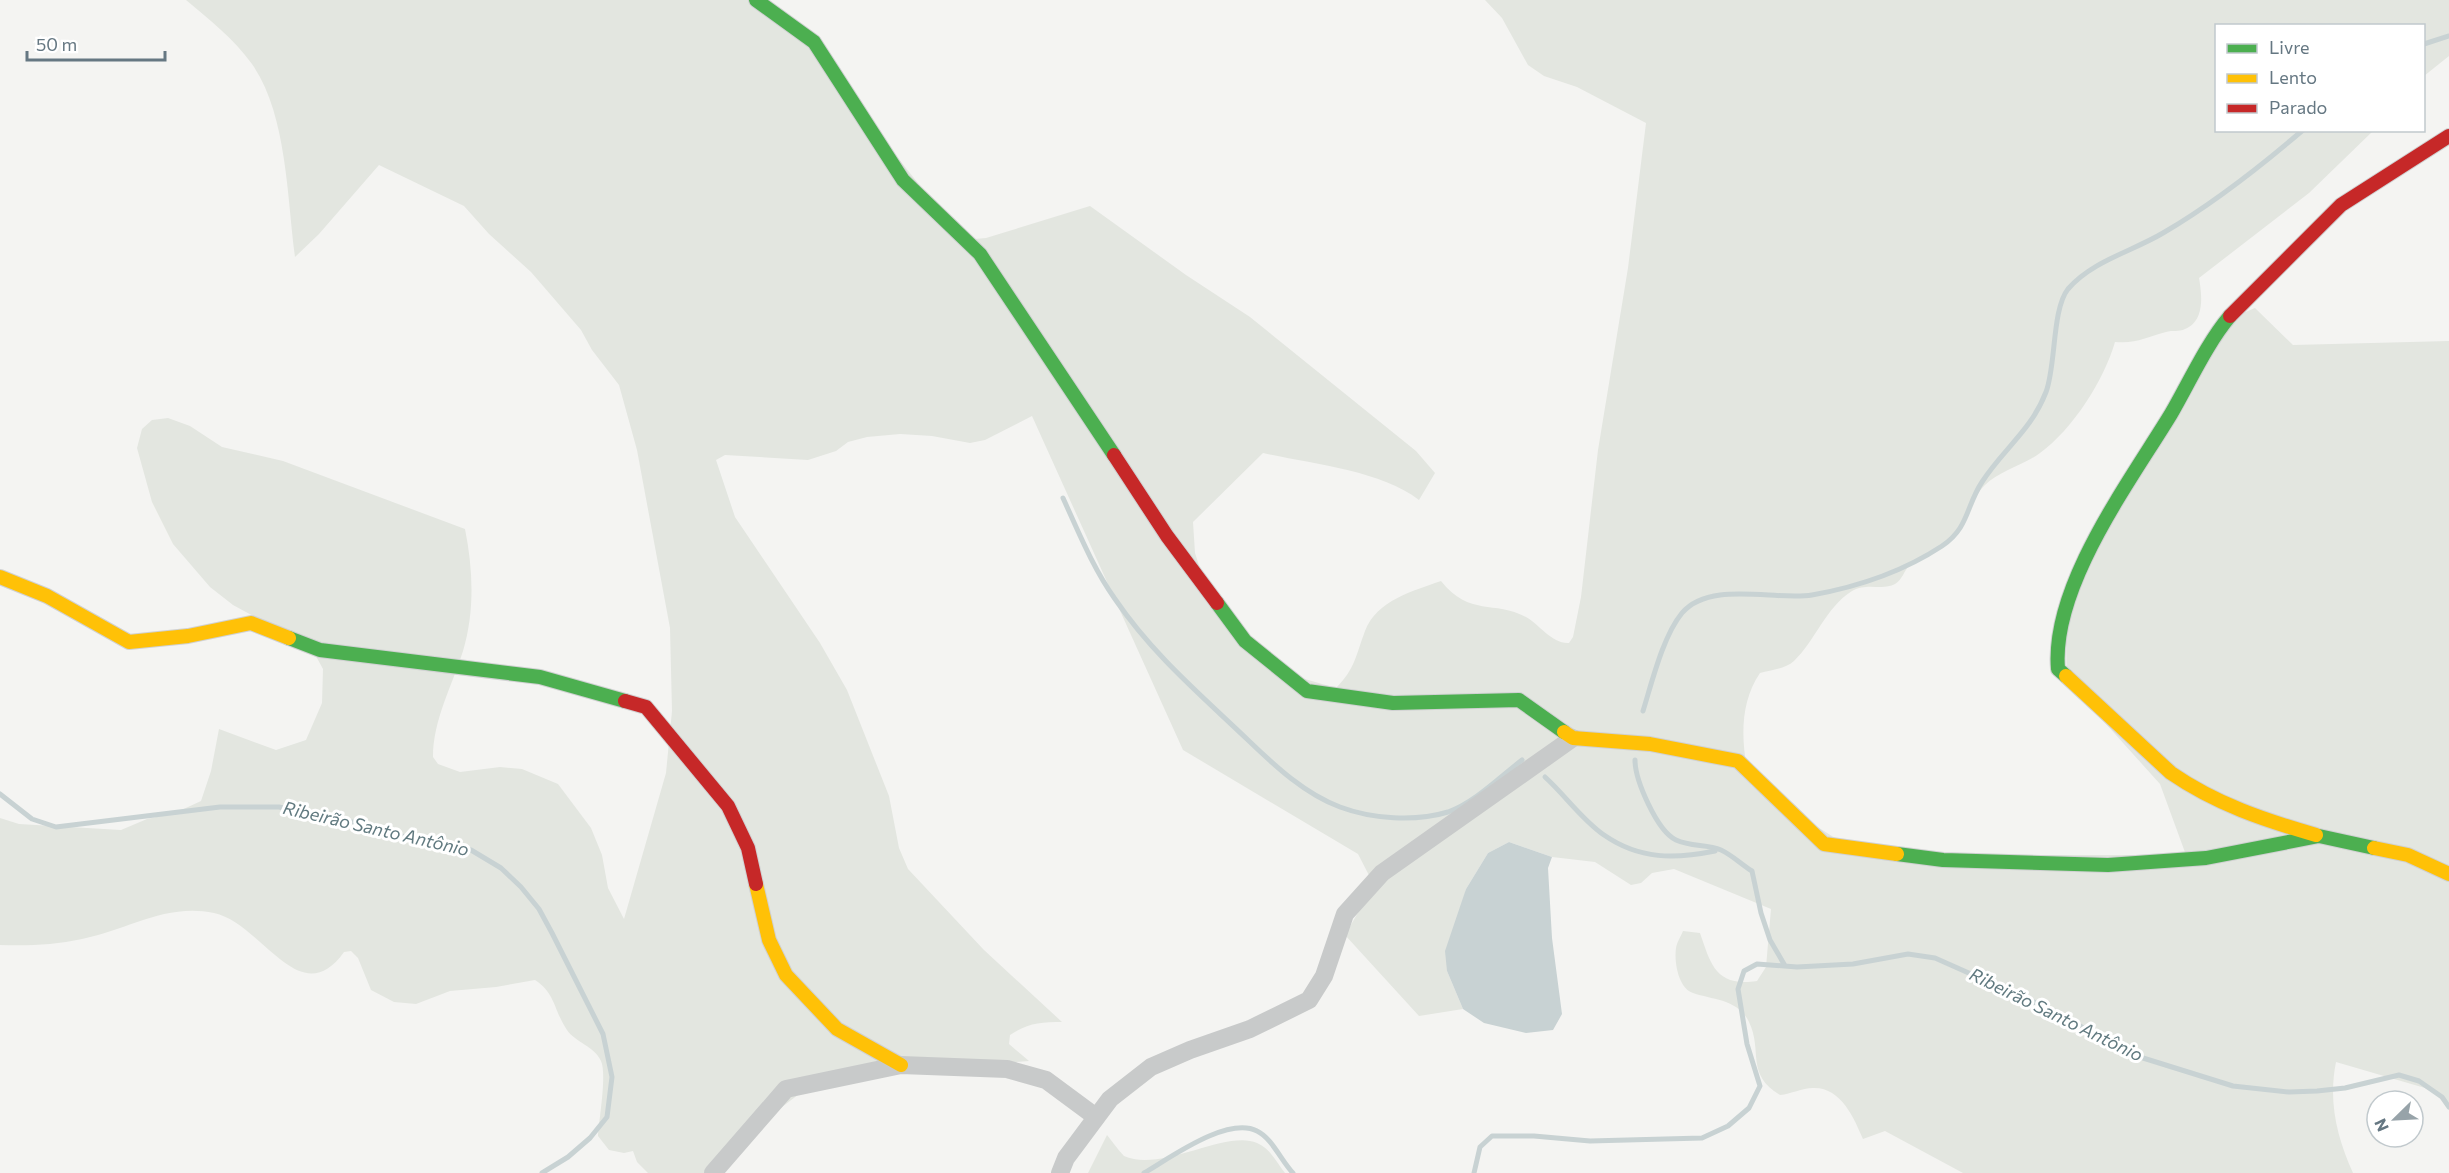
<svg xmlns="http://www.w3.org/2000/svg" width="2449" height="1173" viewBox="0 0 2449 1173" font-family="Commissioner,sans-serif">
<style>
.green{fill:#e3e6e0}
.water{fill:#c8d2d3}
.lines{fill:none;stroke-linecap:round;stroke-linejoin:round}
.stream{stroke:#c8d2d3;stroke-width:5}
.fast-casing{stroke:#d0d1d2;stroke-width:16}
.slow-casing{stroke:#d0d1d2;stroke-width:16}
.jam-casing{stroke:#d0d1d2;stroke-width:16}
.street{stroke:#c8caca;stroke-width:18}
.fast{stroke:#4caf50;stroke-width:14}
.slow{stroke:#ffc107;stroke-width:14}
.jam{stroke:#c62828;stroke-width:14}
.labels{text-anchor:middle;stroke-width:6;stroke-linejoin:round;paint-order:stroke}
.water-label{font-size:18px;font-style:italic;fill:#60797f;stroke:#fff}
</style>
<rect width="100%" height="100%" fill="#f4f4f2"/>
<!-- green -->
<g class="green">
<path d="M186 0H753L799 33 963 240 986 238 1090 206 1186 275 1250 317 1416 451 1435 473 1419 500C1380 470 1311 464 1263 453L1193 522 1195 553 1211 602 1277 671 1336 688C1355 669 1356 655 1365 631 1377 600 1413 591 1441 581 1470 617 1494 600 1526 617 1540 625 1552 644 1569 643L1573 637 1581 597 1598 450 1628 268 1646 123 1577 87 1544 76 1528 65 1502 18 1485 0H2449V56L2424 76V26H2216V130L2373 131 2309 193 2199 278C2202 295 2205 321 2185 329 2179 332 2172 330 2166 332 2146 337 2137 344 2115 342 2104 380 2073 429 2040 453 2024 465 1997 472 1985 485 1972 497 1971 515 1961 528 1949 545 1924 553 1909 566 1904 571 1902 580 1895 584 1882 591 1868 582 1852 591 1826 607 1815 641 1794 661 1785 669 1771 670 1760 673 1738 705 1741 748 1751 785L1862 855H2186L2160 784 2097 714 2067 687 2065 599 2231 318 2255 308 2293 345 2449 341V1103L2425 1088 2336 1062C2328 1102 2337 1137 2353 1173H1963L1885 1131 1863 1139C1854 1118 1841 1087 1813 1088 1802 1088 1791 1094 1780 1095 1745 1074 1763 1051 1749 1022 1738 999 1713 1000 1693 993 1678 988 1674 961 1676 948 1677 942 1681 936 1683 931L1700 933C1711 965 1716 987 1757 981L1766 967 1771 909 1674 869 1652 873 1641 883 1631 885 1595 862 1552 857 1509 842 1488 853 1466 889 1447 971 1463 1009 1419 1016 1345 935 1374 885 1358 854 1183 750 1032 416 985 440 970 443 932 436 900 434 867 437 848 442 836 451 808 460 725 455 716 460 735 517 820 643 847 690 889 796 899 848 908 869 984 950 1062 1022C1041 1022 1028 1023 1010 1035L1009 1044 1029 1061 872 1074 803 1091 753 1129 721 1173H648L637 1162 633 1151 624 1153 609 1150 598 1136C599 1120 607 1074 601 1061 594 1046 575 1042 567 1030 553 1009 556 994 535 980L496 987 450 991 416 1004 394 1002 371 990 358 958 351 951 344 952C300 1014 262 923 214 913 165 903 128 930 82 939 55 945 27 946 0 945V818L19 824 121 830 147 819 175 813 201 801 211 771 219 729 276 750 306 740 322 703 323 669 311 647 233 605 210 587 173 544 152 502 137 448 142 429 152 420 168 418 190 426 222 447 283 461 465 529C473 569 475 611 463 651 452 686 433 720 433 757L438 764 460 772 500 767 522 769 558 784 591 828 602 855 608 888 624 919 666 773 672 711 670 628 637 450 619 385 592 350 581 330 531 272 489 234 464 206 379 165 319 234 295 257C287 197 287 114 252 64 234 39 210 20 186 0Z"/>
<path d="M1107 1135C1112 1141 1118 1150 1124 1156 1161 1173 1226 1129 1257 1143 1270 1148 1277 1163 1285 1173H1088Z"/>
</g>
<!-- water -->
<path class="water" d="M1509 842 1552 857 1548 868 1552 938 1562 1014 1553 1030 1526 1033 1484 1023 1463 1009 1447 971 1445 951 1466 889 1488 853Z"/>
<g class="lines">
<!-- stream -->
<g class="stream">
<path d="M2424 44 2449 36"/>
<path d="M1063 498C1079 533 1093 568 1115 599 1153 655 1201 695 1249 741 1275 766 1305 794 1340 807 1372 819 1415 822 1448 812 1474 803 1500 777 1522 760"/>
<path d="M1643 711C1652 682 1663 636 1682 613 1710 580 1775 601 1812 595 1857 587 1904 571 1942 546 1969 528 1966 506 1982 482 2003 449 2031 431 2046 392 2056 366 2052 309 2068 289 2092 261 2133 251 2163 233 2211 205 2261 166 2303 130"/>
<path d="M1635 760C1635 780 1657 831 1676 840 1691 847 1707 844 1721 850 1732 855 1742 865 1752 871L1761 913 1770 940 1784 964"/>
<path d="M1545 777C1565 795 1582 820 1604 835 1640 860 1675 859 1715 851"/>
<path d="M0 794 32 819 56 827 220 807H279L362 824 415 840 471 850 501 868 521 887 539 909 552 933 603 1034 612 1077 607 1117 590 1138 568 1157 542 1173"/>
<path d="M1144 1173C1170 1158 1227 1116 1257 1131 1272 1138 1282 1162 1293 1173"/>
<path d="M1474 1173 1480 1147 1492 1136H1534L1590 1141 1702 1138 1728 1126 1749 1108 1760 1086 1747 1044 1738 989 1744 971 1757 964 1797 967 1853 964 1908 954 1935 958 2054 1011 2127 1053 2233 1086 2289 1092 2317 1091 2345 1088 2399 1075 2419 1081 2442 1097 2449 1107"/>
</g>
<defs>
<g id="fast">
<path d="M756 0 814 42 903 180 980 254 1114 455"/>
<path d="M1217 603 1245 641 1307 691 1393 703 1519 700 1564 732"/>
<path d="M289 638 320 650 540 677 625 701"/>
<path d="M2066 676 2058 669C2051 587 2129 483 2171 414 2189 383 2207 343 2230 316"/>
<path d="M1897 854 1943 860 2108 865 2206 858 2319 836 2374 848"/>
</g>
<g id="slow">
<path d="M0 577 47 596 129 642 188 636 251 623 289 638"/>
<path d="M2066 676 2171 773C2216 804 2264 820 2316 835"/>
<path d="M1564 732 1573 738 1650 744 1738 761 1824 844 1897 854"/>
<path d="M2374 848 2408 855 2449 874"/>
<path d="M756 884 769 940 786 975 837 1029 901 1065"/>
</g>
<g id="jam">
<path d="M2230 316 2341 205 2449 136"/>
<path d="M1114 455 1167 536 1217 603"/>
<path d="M625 701 646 707 728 806 748 848 756 884"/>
</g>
</defs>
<!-- fast casing -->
<use href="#fast" class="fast-casing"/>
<!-- slow casing -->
<use href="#slow" class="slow-casing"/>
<!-- jam casing -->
<use href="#jam" class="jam-casing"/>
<!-- street -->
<g class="street">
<path d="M713 1173 786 1089 901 1065 1007 1069 1046 1080 1096 1117"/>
<path d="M1060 1173 1066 1158 1110 1099 1151 1067 1190 1050 1250 1029 1309 1000 1324 976 1345 914 1382 873 1573 738"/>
</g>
<!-- fast -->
<use href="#fast" class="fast"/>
<!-- slow -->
<use href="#slow" class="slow"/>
<!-- jam -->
<use href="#jam" class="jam"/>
</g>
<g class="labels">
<!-- water labels -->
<g class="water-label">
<text transform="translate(376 829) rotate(13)" y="6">Ribeirão Santo Antônio</text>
<text transform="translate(2056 1015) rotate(26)" y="6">Ribeirão Santo Antônio</text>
</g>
</g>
<!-- legend -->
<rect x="2215" y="24" width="210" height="108" fill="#ffffff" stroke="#c1c9cd" stroke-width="1.5"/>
<rect x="2227" y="44" width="30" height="9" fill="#4caf50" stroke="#c1c9cd" stroke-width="1.5"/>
<text x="2269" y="54" font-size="18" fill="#657782">Livre</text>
<rect x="2227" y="74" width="30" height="9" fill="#ffc107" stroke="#c1c9cd" stroke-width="1.5"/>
<text x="2269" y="84" font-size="18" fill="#657782">Lento</text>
<rect x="2227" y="104" width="30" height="9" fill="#c62828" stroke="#c1c9cd" stroke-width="1.5"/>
<text x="2269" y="114" font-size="18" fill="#657782">Parado</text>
<!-- north arrow -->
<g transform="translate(2395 1119) rotate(246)"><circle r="28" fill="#ffffff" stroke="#c1c9cd" stroke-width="1.5"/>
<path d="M0-4.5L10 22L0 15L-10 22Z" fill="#97a3a9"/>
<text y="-9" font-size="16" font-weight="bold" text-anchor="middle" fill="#657782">N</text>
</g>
<!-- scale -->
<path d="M27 51v9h138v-9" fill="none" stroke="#657782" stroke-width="3"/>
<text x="36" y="51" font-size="18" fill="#657782" stroke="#ffffff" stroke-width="4.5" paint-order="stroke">50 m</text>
</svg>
